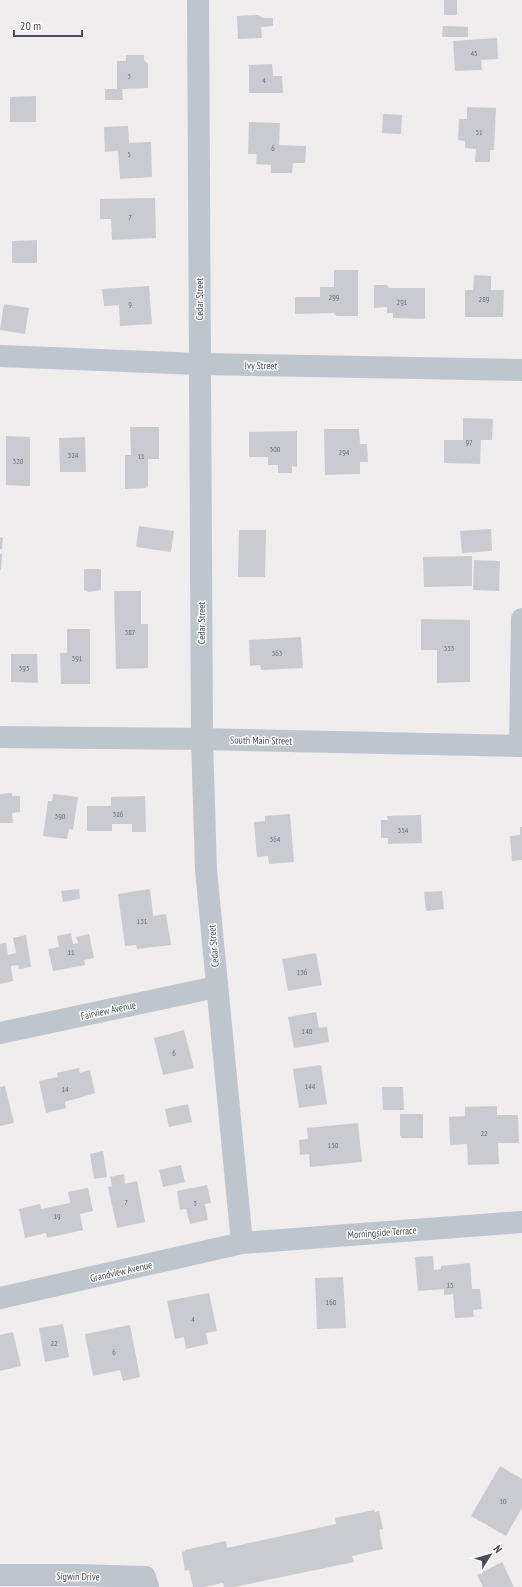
<svg xmlns="http://www.w3.org/2000/svg" width="522" height="1587" viewBox="0 0 522 1587" font-family="'PT Sans Narrow',sans-serif">
<style>
.building{fill:#cacbd1}
.lines{fill:none;stroke-linecap:round;stroke-linejoin:round}
.street{stroke:#bfc5cd;stroke-width:22}
.labels{text-anchor:middle;stroke-width:3;stroke-linejoin:round;paint-order:stroke}
.number-label{font-size:8px;fill:#686c76}
.street-label{font-size:10px;fill:#474d57;stroke:#fff}
</style>
<rect width="100%" height="100%" fill="#efeded"/>
<!-- building -->
<g class="building">
<rect x="444" y="0" width="13" height="15"/>
<path d="M258 15 263 18H273V26L261 27 262 38 238 39 237 16Z"/>
<path d="M443 26 468 27V37H442Z"/>
<path d="M497 38 498 59 481 60 482 70 455 71 453 41Z"/>
<path d="M126 55H144V60L148 64V88L122 89 123 100H105V89H117V61H126Z"/>
<path d="M272 64 273 76H282L283 93H249V65Z"/>
<path d="M36 96V122H10V97Z"/>
<path d="M467 107 496 108 494 150H490V162H475L476 149 465 148V141L458 140 459 119H467Z"/>
<path d="M383 114 402 115 401 134 382 133Z"/>
<path d="M249 122 280 123 279 145 306 146 305 163H293L292 173H271V165L256 164 257 154H248Z"/>
<path d="M128 126 129 143 151 142 152 177 120 179 118 151 105 152 104 127Z"/>
<path d="M155 198 156 238 112 240 111 219H100V199Z"/>
<path d="M37 240V263H12V241Z"/>
<path d="M334 270H358V316H337L334 313 295 314V297H320V287H334Z"/>
<path d="M474 275 491 276V290H504L503 317H465V290H473Z"/>
<path d="M374 285H387L389 288H425V319L393 318V313H387V307L374 308Z"/>
<path d="M149 286 152 324 120 326 119 305 104 306 102 289Z"/>
<path d="M4 304 29 308 25 334 0 330Z"/>
<path d="M463 418 493 419 492 440H481L480 464 444 463V440H463Z"/>
<path d="M130 427H159V459H148V486L146 488 125 489V455H131Z"/>
<path d="M324 429H359L360 444H367L368 462H360V474L325 475Z"/>
<path d="M297 431V467L292 466V473H278V465H268V457H249V432Z"/>
<path d="M6 436 30 437V486L6 485Z"/>
<path d="M85 437 86 472H60L59 438Z"/>
<path d="M139 526 174 531 171 552 136 547Z"/>
<path d="M491 529 492 551 462 553 460 531Z"/>
<path d="M239 530H266L265 577H238Z"/>
<path d="M0 537 3 538 2 549H0Z"/>
<path d="M0 554H2L1 570H0Z"/>
<path d="M472 556V586L424 587 423 557Z"/>
<path d="M474 560 500 561 499 591 473 590Z"/>
<path d="M84 569H101V590L89 592 84 590Z"/>
<path d="M114 591H141V624H148V668L116 669Z"/>
<path d="M421 619 470 620V682L437 683V650H421Z"/>
<path d="M67 629H90V684H61L60 653H67Z"/>
<path d="M301 637 303 668 261 670 260 665 250 666 249 640Z"/>
<path d="M11 654H37L38 683 11 682Z"/>
<path d="M12 793V796H20V812L12 813 13 823H0V794Z"/>
<path d="M53 794 78 797 73 830 69 829 67 839 43 836 48 801H52Z"/>
<path d="M145 796 146 832H132V824H112V831H87V806H111V797Z"/>
<path d="M290 814 294 862 269 864 268 856 257 857 254 822 265 821V816Z"/>
<path d="M421 815 422 843 388 844V838H381V820H388L387 816Z"/>
<path d="M520 827H522V860L512 861 510 836 520 835Z"/>
<path d="M79 889 80 899 63 902 61 891Z"/>
<path d="M150 889 153 916 166 914 171 945 137 949 136 945 125 946 118 894Z"/>
<path d="M442 891 444 909 426 911 424 892Z"/>
<path d="M71 933 73 944 78 943 76 937 89 934 94 958 84 960 85 965 53 971 48 949 59 947 57 936Z"/>
<path d="M26 935 31 967 19 969 18 965 11 966 13 981 0 984V944L6 943 8 955 16 953 13 938Z"/>
<path d="M316 953 322 985 288 991 282 959Z"/>
<path d="M316 1012 319 1028 327 1027 329 1042 294 1048 288 1017Z"/>
<path d="M184 1030 194 1068 163 1075 154 1038Z"/>
<path d="M321 1065 327 1104 299 1108 293 1069Z"/>
<path d="M79 1068 80 1073 90 1070 95 1093 65 1102 66 1108 46 1113 39 1081 58 1077 57 1073Z"/>
<path d="M5 1086 14 1123 0 1126V1087Z"/>
<path d="M382 1087H403L404 1110H383Z"/>
<path d="M188 1104 192 1122 169 1127 165 1109Z"/>
<path d="M497 1106V1115H518L519 1143H498L499 1164 468 1165 467 1144 450 1145 449 1117 465 1116V1107Z"/>
<path d="M400 1114H423V1138H402L400 1135Z"/>
<path d="M358 1123 362 1162 310 1167 309 1154 300 1155 299 1140 308 1139 307 1128Z"/>
<path d="M103 1151 107 1177 94 1179 90 1154Z"/>
<path d="M181 1165 185 1182 163 1187 159 1170Z"/>
<path d="M124 1174 125 1184 137 1181 145 1222 117 1228 108 1187 112 1186 110 1177Z"/>
<path d="M207 1185 211 1203 205 1204 208 1220 190 1224 186 1209 180 1210 177 1191Z"/>
<path d="M88 1188 93 1211 80 1214 83 1230 47 1238 46 1233 25 1238 19 1209 40 1204 41 1209 70 1203 68 1192Z"/>
<path d="M433 1256 434 1270 441 1269V1266L470 1263 472 1289H480L482 1309 473 1310 474 1317 455 1318 453 1294 444 1295V1289L418 1291 415 1257Z"/>
<path d="M343 1277 346 1328 317 1329 315 1278Z"/>
<path d="M209 1293 217 1331 206 1333 208 1344 186 1349 184 1337 175 1339 167 1301Z"/>
<path d="M63 1324 69 1357 45 1362 39 1328Z"/>
<path d="M130 1325 140 1377 123 1381 120 1370 93 1376 85 1334Z"/>
<path d="M13 1332 21 1366 0 1371V1335Z"/>
<path d="M500 1466 522 1479V1508L506 1536 471 1516Z"/>
<path d="M374 1510 375 1512 379 1511 383 1529 379 1530 383 1549 352 1556 354 1562 234 1587H224L223 1583 203 1587H193L189 1570 185 1571 182 1552 185 1551V1550L226 1541 227 1548 336 1524 335 1518Z"/>
<path d="M502 1562 514 1587H483L477 1575Z"/>
</g>
<g class="lines">
<!-- street -->
<g class="street">
<path d="M198 0 202 739 206 870 242 1243"/>
<path d="M0 356 199 364 522 370"/>
<path d="M0 737 202 739 522 746"/>
<path d="M520 746 522 619"/>
<path d="M0 1033 216 987"/>
<path d="M0 1298 242 1243 522 1222"/>
<path d="M0 1575H79L145 1577 148 1587"/>
</g>
</g>
<g class="labels">
<!-- number labels -->
<g class="number-label">
<text x="474" y="56">45</text>
<text x="129" y="79">3</text>
<text x="264" y="83">4</text>
<text x="479" y="135">51</text>
<text x="273" y="151">6</text>
<text x="129" y="157">5</text>
<text x="130" y="220">7</text>
<text x="334" y="300">299</text>
<text x="484" y="302">289</text>
<text x="402" y="305">291</text>
<text x="130" y="307">9</text>
<text x="469" y="445">97</text>
<text x="275" y="452">300</text>
<text x="344" y="455">294</text>
<text x="73" y="458">324</text>
<text x="141" y="459">11</text>
<text x="18" y="464">328</text>
<text x="130" y="635">387</text>
<text x="449" y="651">353</text>
<text x="277" y="656">363</text>
<text x="77" y="661">391</text>
<text x="24" y="671">393</text>
<text x="118" y="817">386</text>
<text x="60" y="819">390</text>
<text x="403" y="833">354</text>
<text x="275" y="842">364</text>
<text x="142" y="924">131</text>
<text x="71" y="955">11</text>
<text x="302" y="975">136</text>
<text x="307" y="1034">140</text>
<text x="174" y="1056">6</text>
<text x="310" y="1089">144</text>
<text x="65" y="1092">14</text>
<text x="484" y="1136">22</text>
<text x="333" y="1148">150</text>
<text x="126" y="1205">7</text>
<text x="195" y="1206">3</text>
<text x="57" y="1219">19</text>
<text x="450" y="1288">15</text>
<text x="331" y="1305">160</text>
<text x="193" y="1322">4</text>
<text x="54" y="1346">22</text>
<text x="114" y="1355">6</text>
<text x="503" y="1504">10</text>
</g>
<!-- street labels -->
<g class="street-label">
<text transform="translate(199 299) rotate(-90)" y="4">Cedar Street</text>
<text transform="translate(261 365) rotate(1)" y="4">Ivy Street</text>
<text transform="translate(201 623) rotate(-90)" y="4">Cedar Street</text>
<text transform="translate(261 740) rotate(1)" y="4">South Main Street</text>
<text transform="translate(213 946) rotate(-95)" y="4">Cedar Street</text>
<text transform="translate(108 1010) rotate(-12)" y="4">Fairview Avenue</text>
<text transform="translate(382 1232) rotate(-4)" y="4">Morningside Terrace</text>
<text transform="translate(121 1271) rotate(-13)" y="4">Grandview Avenue</text>
<text transform="translate(78 1576) rotate(1)" y="4">Sigwin Drive</text>
</g>
</g>
<!-- north arrow -->
<g transform="translate(490 1555) rotate(53)" stroke="#ffffff" stroke-width="3" paint-order="stroke">
<path d="M0-3L7 15L0 10L-7 15Z" fill="#474d57"/>
<text y="-6" font-size="11" font-weight="bold" text-anchor="middle" fill="#474d57">N</text>
</g>
<!-- scale -->
<path d="M14 30v6h68v-6" fill="none" stroke="#474d57" stroke-width="2"/>
<text x="20" y="30" font-size="12" fill="#474d57" stroke="#ffffff" stroke-width="3" paint-order="stroke">20 m</text>
</svg>
